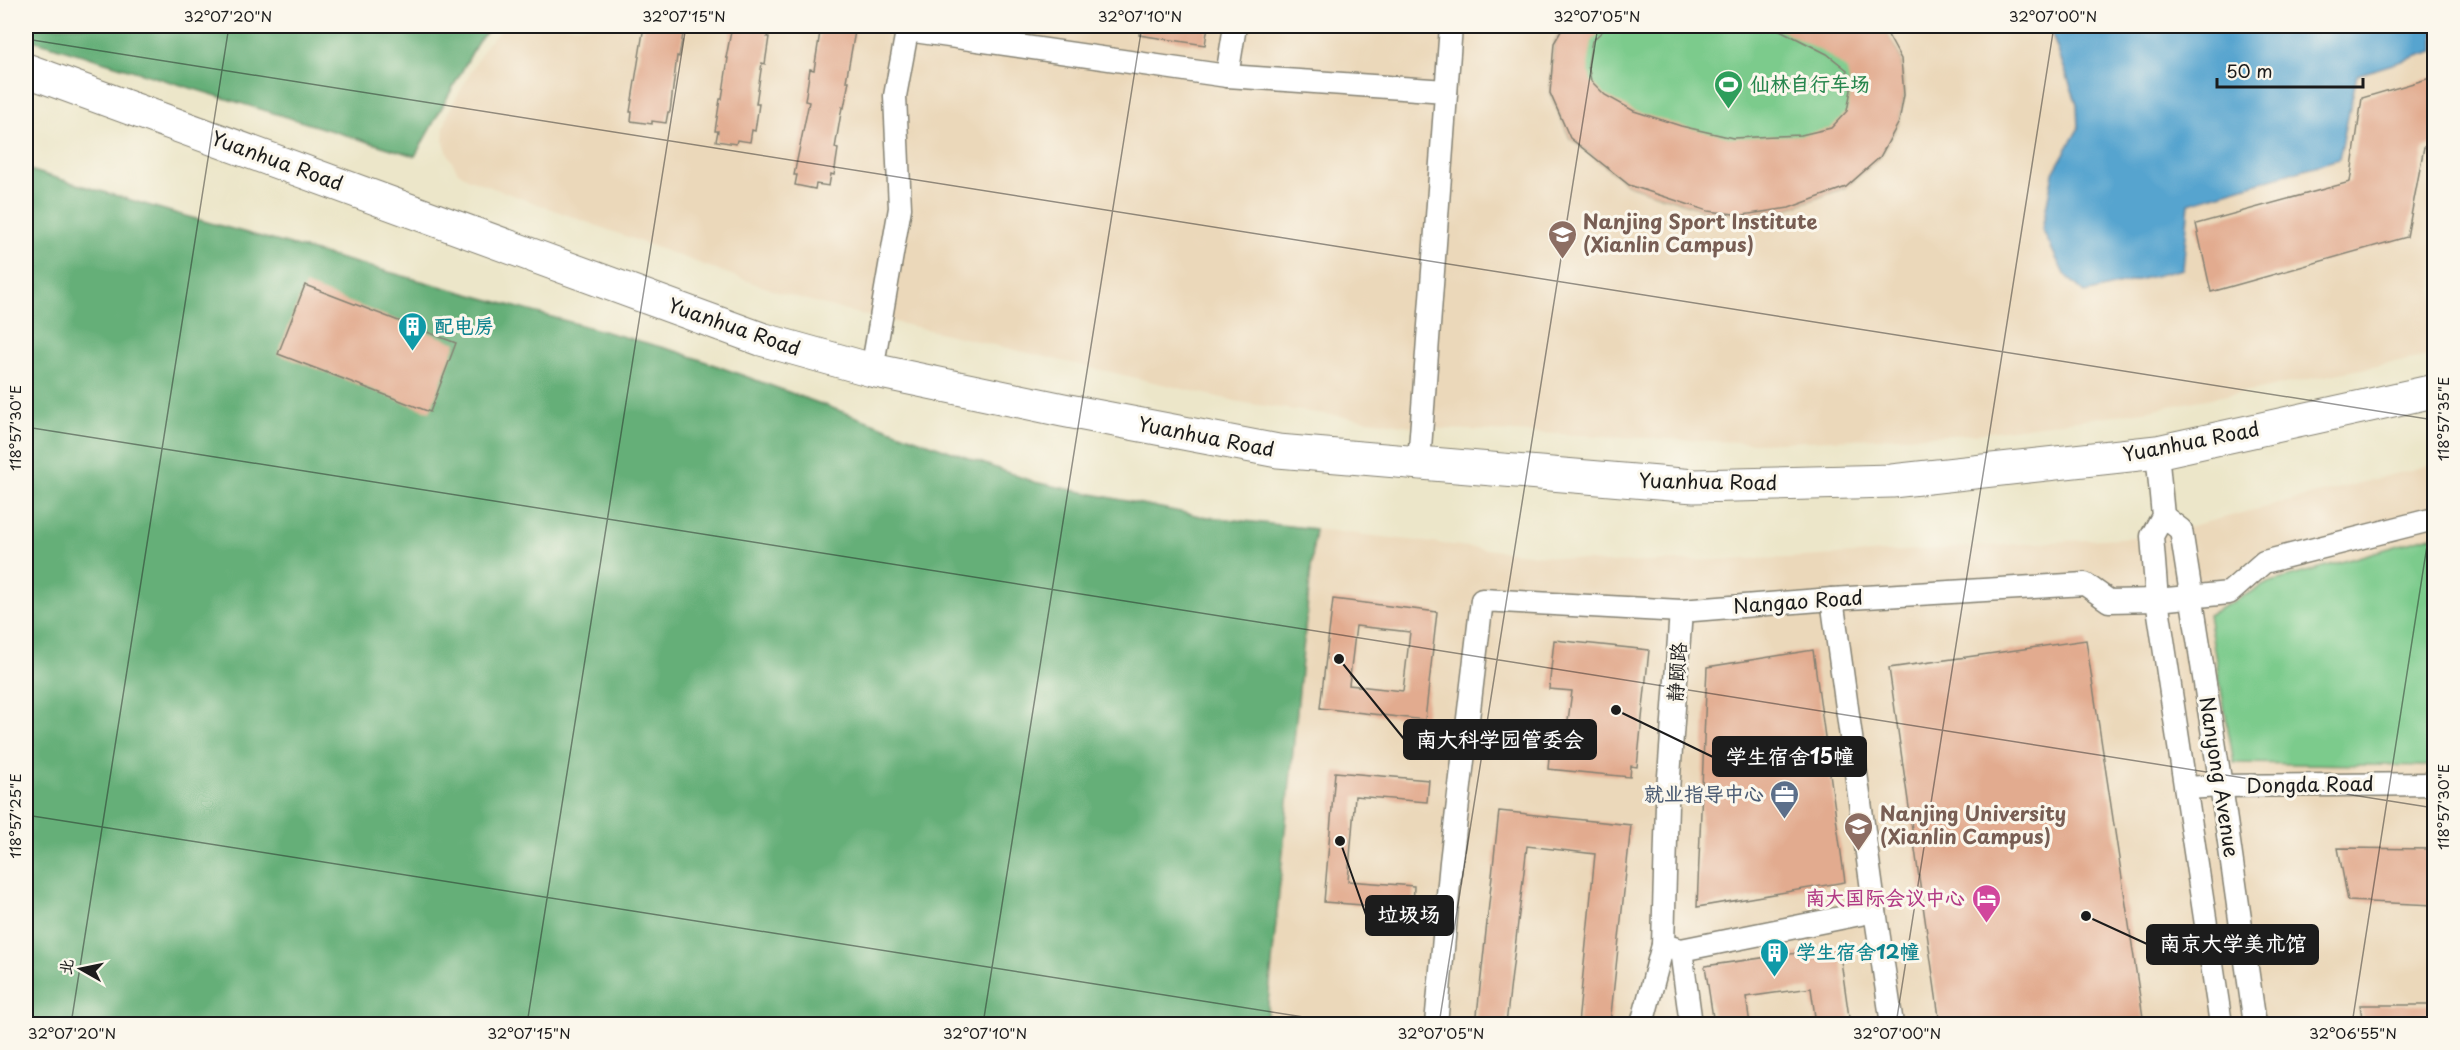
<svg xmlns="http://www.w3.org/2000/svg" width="2460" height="1050" viewBox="0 0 2460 1050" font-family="'Playpen Sans','LXGW WenKai TC',sans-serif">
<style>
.built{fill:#ebd8ba}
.green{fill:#7ccb8c;stroke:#4c7454;stroke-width:1.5}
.forest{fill:#65af78;stroke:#40664a;stroke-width:1.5}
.water{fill:#56a4cf;stroke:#396076;stroke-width:1.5}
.building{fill:#e2ab8f;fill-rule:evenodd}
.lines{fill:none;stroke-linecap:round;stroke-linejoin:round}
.street-casing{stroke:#848172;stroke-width:25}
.secondary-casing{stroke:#848172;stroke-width:35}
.street{stroke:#fff;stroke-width:22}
.secondary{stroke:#fff;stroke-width:33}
.ticks{fill:none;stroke:#1c1c1c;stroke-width:1.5;stroke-opacity:0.45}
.labels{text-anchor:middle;stroke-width:6;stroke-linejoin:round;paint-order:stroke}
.leisure-label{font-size:20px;font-weight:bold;fill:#27864d;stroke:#fbf7ec;text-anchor:start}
.street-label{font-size:20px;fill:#1c1c1c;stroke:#fbf7ec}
.education-label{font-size:20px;font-weight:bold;fill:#785e54;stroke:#fbf7ec;text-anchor:start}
.culture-label{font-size:20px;font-weight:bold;fill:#0d838f;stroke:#fbf7ec;text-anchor:start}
.service-label{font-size:20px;font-weight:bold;fill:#4e5e75;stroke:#fbf7ec;text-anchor:end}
.hotel-label{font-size:20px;font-weight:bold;fill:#b23c85;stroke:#fbf7ec;text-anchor:end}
.leader{fill:none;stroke:#1c1c1c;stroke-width:2}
.callout-dot{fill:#1c1c1c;stroke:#fbf7ec;stroke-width:2}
.callout{fill:#1c1c1c;stroke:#1c1c1c;stroke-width:2}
.callout-label{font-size:21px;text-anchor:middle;font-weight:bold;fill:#fff}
.neatline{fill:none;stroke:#1c1c1c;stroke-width:2}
.ticks-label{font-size:15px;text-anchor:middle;fill:#1c1c1c}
</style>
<rect width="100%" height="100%" fill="#fbf7ec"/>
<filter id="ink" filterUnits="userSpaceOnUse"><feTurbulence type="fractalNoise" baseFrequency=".0167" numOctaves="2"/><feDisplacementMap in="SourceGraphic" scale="12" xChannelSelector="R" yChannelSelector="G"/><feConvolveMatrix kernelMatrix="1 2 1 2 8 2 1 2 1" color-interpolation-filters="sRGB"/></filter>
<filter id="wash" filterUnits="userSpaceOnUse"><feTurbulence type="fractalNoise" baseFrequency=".008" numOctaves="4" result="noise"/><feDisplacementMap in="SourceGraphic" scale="24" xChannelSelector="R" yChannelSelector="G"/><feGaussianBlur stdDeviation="1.35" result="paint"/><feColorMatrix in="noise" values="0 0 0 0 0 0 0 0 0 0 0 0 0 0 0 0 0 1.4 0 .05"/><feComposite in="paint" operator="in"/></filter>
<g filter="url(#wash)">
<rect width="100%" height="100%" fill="#ece6c9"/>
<!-- built -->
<g class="built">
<path d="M505 26H2434V355L2144 411 1975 434 1757 443 1426 428 1244 403 847 311 778 292 469 179 458 172 449 156 443 140 444 126 450 109 486 45Z"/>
<path d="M2434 464V1024H1266L1315 529 1606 563 1787 558 2152 536Z"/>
</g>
<!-- green -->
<g class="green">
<path d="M1564 26H1882L1901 59 1904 95 1899 122 1880 157 1846 187 1789 208 1743 215 1708 211 1629 185 1570 138 1550 93 1554 43Z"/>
<path d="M2434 535V766L2234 763 2208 615 2268 583Z"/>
</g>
<!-- forest -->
<g class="forest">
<path d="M26 26H493L479 40 415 156 26 38Z"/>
<path d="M26 169 178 214 679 352 1034 482 1200 516 1315 529 1266 1024H26Z"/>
</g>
<!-- water -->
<path class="water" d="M2052 26H2434V51L2357 75 2339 159 2189 203 2183 269 2085 293 2064 274 2042 229 2053 173 2078 129 2077 104 2053 37Z"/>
<g id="blocks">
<!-- building -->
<g class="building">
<path d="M644 26H681V28L684 29 679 57 677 56 670 112H668L666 123 652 121V124L631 121 632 112H630Z"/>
<path d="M732 26H769L767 37H769L765 64 762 63 756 104H759L755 131 752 130 750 142 737 140 736 144 716 141 718 131H715L720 99H722L728 58H726Z"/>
<path d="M821 26H856L846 81H849L844 108 842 107 835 148 838 149 834 175 831 174 829 186 816 184 815 189 795 185 797 175H794L809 102 805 101 810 69 814 70Z"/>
<path d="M1140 26H1208L1205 45 1139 35Z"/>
<path d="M1564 26H1608L1592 41 1588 65 1591 81 1605 95 1634 111 1681 126 1733 138 1801 135 1831 128 1847 111 1851 90 1847 70 1827 54 1772 26H1883L1901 59 1904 95 1899 122 1880 157 1846 187 1789 208 1743 215 1708 211 1629 185 1570 138 1550 93 1554 43Z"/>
<path d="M2434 77V145L2424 147 2407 237 2211 292 2196 224 2350 182 2362 98Z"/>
<path d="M305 285 456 343 430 412 278 354Z"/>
<path d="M1333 599 1437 612 1425 720 1320 708ZM1356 626 1410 632 1403 691 1349 685Z"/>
<path d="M1554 640 1649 650 1637 767 1631 766 1630 777 1548 769 1549 757H1544L1547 726 1567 728 1572 691 1549 689Z"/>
<path d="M2086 640 2144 1024H1940L1889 668Z"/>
<path d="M1813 650 1845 882 1697 907 1707 667Z"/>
<path d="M1335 772 1429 780 1427 802 1355 796 1348 881 1414 886 1413 909 1324 902Z"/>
<path d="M1499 811 1631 825 1610 1024H1578L1595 854 1527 846 1506 1024H1476Z"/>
<path d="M2338 848 2434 849V905L2348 901Z"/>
<path d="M1839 947 1850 1024H1816L1811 988 1746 997 1750 1024H1714L1705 966Z"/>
<path d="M2360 1005H2434V1024H2363Z"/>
</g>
</g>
</g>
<g filter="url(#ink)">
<use href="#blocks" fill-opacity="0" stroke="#848172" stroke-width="1.5"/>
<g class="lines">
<defs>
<g id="street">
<path d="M907 30 1227 76 1446 91"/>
<path d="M1227 76 1235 26"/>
<path d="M872 370 900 208 895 96 908 26"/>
<path d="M2157 452 2163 516 2152 536 2157 600 2221 1024"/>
<path d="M1419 462 1451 26"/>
<path d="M2163 516 2181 530 2221 786 2255 1024"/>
<path d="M1832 599 1875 911"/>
<path d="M1681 611 1667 804 1663 945 1681 950 1691 1024"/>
<path d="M2186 788 2221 786 2434 784"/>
<path d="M1681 950 1875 911 1892 1024"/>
<path d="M1436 1024 1451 862 1482 600 1681 611 1832 599 2085 584 2109 601 2157 600 2229 593 2264 562 2434 519"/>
<path d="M1642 1024 1663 945"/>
</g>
<path id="secondary" d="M26 70 761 339 872 370 1063 410 1278 451 1694 486 1892 481 2157 452 2434 391"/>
</defs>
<!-- street casing -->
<use href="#street" class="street-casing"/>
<!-- secondary casing -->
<use href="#secondary" class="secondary-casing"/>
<!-- street -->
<use href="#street" class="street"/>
<!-- secondary -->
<use href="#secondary" class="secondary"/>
</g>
</g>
<!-- ticks -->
<path class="ticks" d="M2392 26 2434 32M26 39 2434 420M26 427 2434 808M26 815 1348 1024M71 1024 229 26M527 1024 686 26M983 1024 1142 26M1439 1024 1598 26M1896 1024 2054 26M2352 1024 2434 501"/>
<!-- icons -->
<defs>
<symbol id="stadium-pin" viewBox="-11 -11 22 30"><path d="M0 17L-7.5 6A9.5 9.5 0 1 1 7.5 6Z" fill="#2e9e5b" stroke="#fbf7ec"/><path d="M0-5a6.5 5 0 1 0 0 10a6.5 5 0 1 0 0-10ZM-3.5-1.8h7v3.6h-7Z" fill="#fff"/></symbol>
<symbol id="university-pin" viewBox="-11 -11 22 30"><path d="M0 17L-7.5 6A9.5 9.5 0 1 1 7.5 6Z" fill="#8d6e63" stroke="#fbf7ec"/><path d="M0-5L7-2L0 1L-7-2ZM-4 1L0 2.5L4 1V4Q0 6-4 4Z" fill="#fff"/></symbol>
<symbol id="building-pin" viewBox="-11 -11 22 30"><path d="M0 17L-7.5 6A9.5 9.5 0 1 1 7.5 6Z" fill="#0f9aa8" stroke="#fbf7ec"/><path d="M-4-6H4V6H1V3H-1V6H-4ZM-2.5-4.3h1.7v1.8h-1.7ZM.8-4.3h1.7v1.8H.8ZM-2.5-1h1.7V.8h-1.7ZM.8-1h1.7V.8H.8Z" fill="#fff"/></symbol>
<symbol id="office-pin" viewBox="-11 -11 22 30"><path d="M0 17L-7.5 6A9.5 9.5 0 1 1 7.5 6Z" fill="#5c6f8a" stroke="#fbf7ec"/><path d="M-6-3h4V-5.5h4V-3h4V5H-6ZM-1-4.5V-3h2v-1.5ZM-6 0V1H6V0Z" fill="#fff"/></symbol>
<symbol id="hotel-pin" viewBox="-11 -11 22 30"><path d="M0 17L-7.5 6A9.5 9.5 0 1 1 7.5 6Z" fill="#d1479c" stroke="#fbf7ec"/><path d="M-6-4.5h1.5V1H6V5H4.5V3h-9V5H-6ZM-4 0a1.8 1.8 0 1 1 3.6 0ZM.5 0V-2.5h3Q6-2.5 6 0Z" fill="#fff"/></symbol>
</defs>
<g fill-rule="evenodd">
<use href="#stadium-pin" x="1712" y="68" width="33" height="45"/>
<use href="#university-pin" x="1546" y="218" width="33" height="45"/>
<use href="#building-pin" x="396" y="310" width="33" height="45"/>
<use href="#office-pin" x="1768" y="778" width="33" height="45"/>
<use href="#university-pin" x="1842" y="810" width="33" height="45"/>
<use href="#hotel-pin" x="1970" y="882" width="33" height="45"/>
<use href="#building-pin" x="1758" y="936" width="33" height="45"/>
</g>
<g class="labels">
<!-- leisure labels -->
<g class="leisure-label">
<text x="1750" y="91">仙林自行车场</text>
</g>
<!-- street labels -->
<g class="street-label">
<text transform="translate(277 161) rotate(20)" y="7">Yuanhua Road</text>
<text transform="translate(734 327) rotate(19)" y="7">Yuanhua Road</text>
<text transform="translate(1206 437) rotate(11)" y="7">Yuanhua Road</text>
<text transform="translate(2191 442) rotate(-11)" y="7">Yuanhua Road</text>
<text transform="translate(1708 482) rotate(1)" y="7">Yuanhua Road</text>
<text transform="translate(1798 602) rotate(-4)" y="7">Nangao Road</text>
<text transform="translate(1677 672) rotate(-86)" y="7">静颐路</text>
<text transform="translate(2219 777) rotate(81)" y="7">Nanyong Avenue</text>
<text transform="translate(2310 785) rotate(-1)" y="7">Dongda Road</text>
</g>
<!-- education labels -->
<g class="education-label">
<text x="1583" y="229">Nanjing Sport Institute<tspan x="1583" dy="23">(Xianlin Campus)</tspan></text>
<text x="1880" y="821">Nanjing University<tspan x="1880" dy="23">(Xianlin Campus)</tspan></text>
</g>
<!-- culture labels -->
<g class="culture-label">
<text x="434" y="333">配电房</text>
<text x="1796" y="959">学生宿舍12幢</text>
</g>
<!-- service labels -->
<g class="service-label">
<text x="1764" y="801">就业指导中心</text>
</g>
<!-- hotel labels -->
<g class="hotel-label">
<text x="1965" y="905">南大国际会议中心</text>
</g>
</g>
<!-- callouts -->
<path class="leader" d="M1339 659L1404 739M1616 710L1713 757M1340 841L1366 915M2086 916L2147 944"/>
<g class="callout-dot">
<circle cx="1339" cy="659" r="6"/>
<circle cx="1616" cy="710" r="6"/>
<circle cx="1340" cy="841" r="6"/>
<circle cx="2086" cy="916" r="6"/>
</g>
<g class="callout">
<rect x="1404" y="720" width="192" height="39" rx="6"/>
<rect x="1713" y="737" width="153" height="39" rx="6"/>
<rect x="1366" y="896" width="87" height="39" rx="6"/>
<rect x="2147" y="925" width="171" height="39" rx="6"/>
</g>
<g class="callout-label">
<text x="1500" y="747">南大科学园管委会</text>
<text x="1790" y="764">学生宿舍15幢</text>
<text x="1409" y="922">垃圾场</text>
<text x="2233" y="951">南京大学美术馆</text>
</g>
<!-- margin -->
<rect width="2460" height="1050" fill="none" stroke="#fbf7ec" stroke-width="66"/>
<!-- north arrow -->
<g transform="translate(81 969) rotate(279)" stroke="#fbf7ec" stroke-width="4.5" paint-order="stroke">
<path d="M0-4.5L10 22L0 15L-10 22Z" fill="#1c1c1c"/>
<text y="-9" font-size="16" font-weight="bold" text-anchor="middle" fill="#1c1c1c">北</text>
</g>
<!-- scale -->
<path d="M2217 78v9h146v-9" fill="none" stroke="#1c1c1c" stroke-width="3"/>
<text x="2226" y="78" font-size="18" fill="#1c1c1c" stroke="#fbf7ec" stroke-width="4.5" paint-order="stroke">50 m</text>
<rect x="33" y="33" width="2394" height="984" class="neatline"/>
<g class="ticks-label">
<text x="228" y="22">32°07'20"N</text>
<text x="684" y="22">32°07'15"N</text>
<text x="1140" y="22">32°07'10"N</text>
<text x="1597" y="22">32°07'05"N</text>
<text x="2053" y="22">32°07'00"N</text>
<text transform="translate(2444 419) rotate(-90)" y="5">118°57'35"E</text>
<text transform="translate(16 428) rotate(-90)" y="5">118°57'30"E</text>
<text transform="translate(2444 807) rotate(-90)" y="5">118°57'30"E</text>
<text transform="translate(16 816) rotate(-90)" y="5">118°57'25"E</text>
<text x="72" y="1039">32°07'20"N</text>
<text x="529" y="1039">32°07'15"N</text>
<text x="985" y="1039">32°07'10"N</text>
<text x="1441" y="1039">32°07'05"N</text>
<text x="1897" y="1039">32°07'00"N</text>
<text x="2353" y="1039">32°06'55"N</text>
</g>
</svg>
